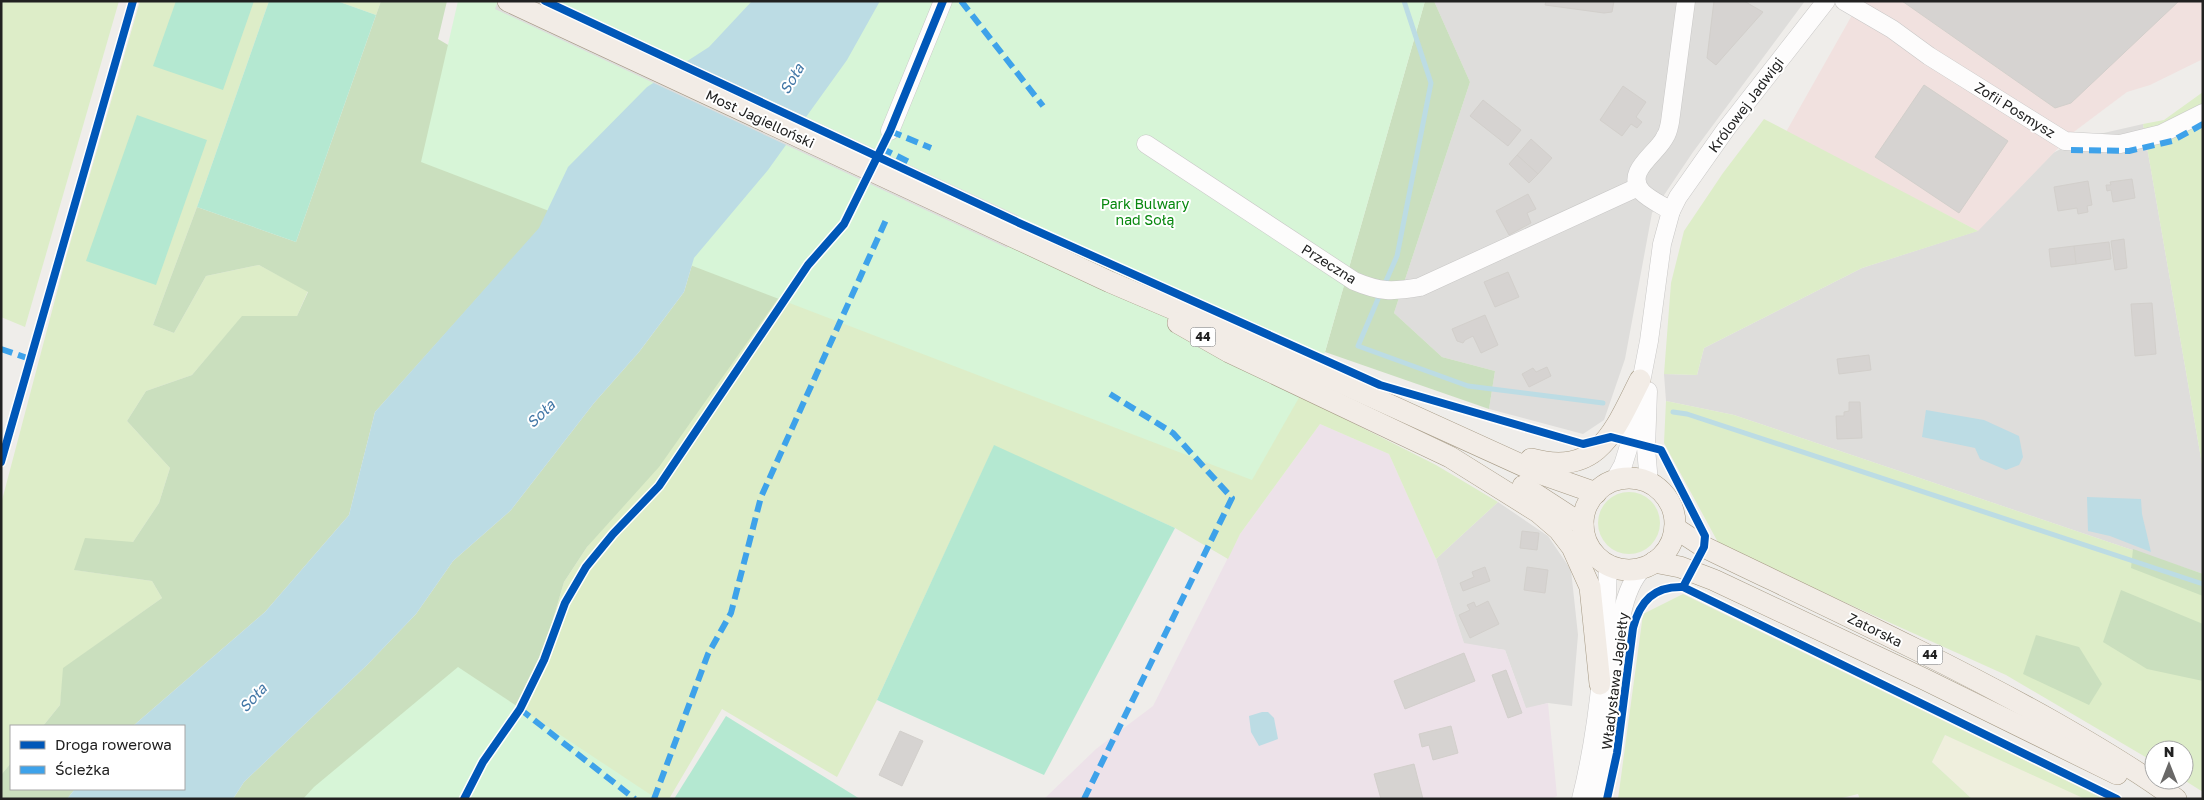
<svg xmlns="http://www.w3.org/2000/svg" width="2204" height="800" viewBox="0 0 2204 800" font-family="'Golos Text',sans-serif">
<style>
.residential{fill:#dedddb}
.commercial{fill:#f1e1df}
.industrial{fill:#ede2e9}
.farmland{fill:#efefdd}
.grass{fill:#ddedc8}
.forest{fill:#cadfbe}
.park{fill:#d7f5d7}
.pitch{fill:#b4e8d1}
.water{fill:#bcdce4}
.pier{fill:#dedddc}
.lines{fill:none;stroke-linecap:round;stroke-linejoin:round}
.stream{stroke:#bcdce4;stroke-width:5}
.building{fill:#d6d3d1;stroke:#d2cfcb}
.minor-casing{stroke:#c8c7c6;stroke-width:19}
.major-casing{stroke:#a69a85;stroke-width:22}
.minor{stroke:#fdfcfc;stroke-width:18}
.major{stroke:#f2ece6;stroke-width:21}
.quiet{stroke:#3ea2ea;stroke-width:6;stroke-dasharray:12 6;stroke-linecap:butt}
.cycleway-casing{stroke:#fff;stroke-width:11}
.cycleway{stroke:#0057b8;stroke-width:8}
.labels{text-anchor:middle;stroke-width:4;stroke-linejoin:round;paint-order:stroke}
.shield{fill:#fff;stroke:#646464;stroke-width:1}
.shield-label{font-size:12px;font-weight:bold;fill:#212121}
.street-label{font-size:14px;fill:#212121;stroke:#fff}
.park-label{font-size:14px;fill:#07880e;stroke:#fff}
.water-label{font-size:15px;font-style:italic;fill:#4277a6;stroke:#fff}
</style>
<rect width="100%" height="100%" fill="#efedea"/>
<!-- residential -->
<g class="residential">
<path d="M1434 1H1805L1693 152 1652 213 1625 359 1604 420 1583 434 1489 409 1495 371 1442 357 1394 313 1470 82Z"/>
<path d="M2143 124 2203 470V574L1734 415 1666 401 1664 374 1697 375 1704 348 1862 268 1977 231 2053 153 2082 138Z"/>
<path d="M1498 502 1548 536 1571 570 1578 635 1572 706 1548 703 1526 709 1505 650 1464 644 1436 559Z"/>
</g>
<!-- commercial -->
<path class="commercial" d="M1860 1H2203V59L2150 85 2127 92 2075 131 1978 231 1786 132Z"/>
<!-- industrial -->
<path class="industrial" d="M1320 424 1389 454 1436 559 1464 643 1505 650 1526 708 1548 703 1557 796 1551 799H1044L1096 749 1153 706 1240 534Z"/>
<!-- farmland -->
<path class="farmland" d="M1945 735 2076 793 2085 799H1972L1932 762Z"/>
<!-- grass -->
<g class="grass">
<path d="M1 1H119L25 327 1 317Z"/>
<path d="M140 1H269L197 207 153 325 174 333 206 276 259 265 308 291 297 316 242 317 192 375 146 391 127 421 170 468 159 503 133 542 75 570 152 581 162 598 64 668 60 705 43 726H11V763L1 775V504L67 254Z"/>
<path d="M337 1H381L376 15Z"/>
<path d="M2203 92V470L2143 124 2164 120Z"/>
<path d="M1764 119 1978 231 1862 268 1704 348 1697 375 1664 374 1671 283 1684 231 1723 173Z"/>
<path d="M830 225 1007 248 1436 465 1498 502 1436 559 1389 454 1320 424 1240 534 1228 559 1175 528 994 446 877 700 837 777 722 709 669 799H498L514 717 540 663 564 582 587 547Z"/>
<path d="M1666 401 1734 415 2203 574V792L2184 780V750H2154V762L2006 675 1720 546 1664 443Z"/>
<circle cx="1629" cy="523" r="31"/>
<path d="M1683 594 2104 799H2085L1945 735 1932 762 1972 799H1860L1858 794 1838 799H1618L1643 614Z"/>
</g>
<!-- forest -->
<g class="forest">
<path d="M381 1H447L438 39 570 117 568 167 540 228 375 412 349 515 265 612 133 726H43L60 705 63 668 162 598 152 581 74 570 85 538 133 542 159 503 170 468 127 421 146 391 192 375 242 316H297L308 292 259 265 206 276 174 333 153 325 197 207 296 242Z"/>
<path d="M1425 1H1434L1470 82 1394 313 1442 357 1495 371 1489 409 1325 352Z"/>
<path d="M830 225 659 467 587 547 564 582 540 663 514 717 498 799H233L244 782 367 665 416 614 453 561 511 510 594 403 639 352 684 292 694 258Z"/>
<path d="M2133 549 2203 574V596L2131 568Z"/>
<path d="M2121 590 2203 624V681L2147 669 2103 642Z"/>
<path d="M2036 635 2079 647 2102 684 2089 705 2023 674Z"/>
<path d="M11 763V789H75L67 799H1V775Z"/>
</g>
<!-- park -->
<g class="park">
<path d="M458 1H1425L1325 352 1252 480 421 162Z"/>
<path d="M458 667 657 799H303L314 787Z"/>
</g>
<!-- pitch -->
<g class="pitch">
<path d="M176 1H254L223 90 153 66Z"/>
<path d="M269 1H337L376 15 296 242 197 207Z"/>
<path d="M137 115 207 140 156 285 86 261Z"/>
<path d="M994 445 1175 528 1044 775 877 700Z"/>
<path d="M726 716 860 799H674Z"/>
</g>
<!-- water -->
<g class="water">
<path d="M752 1H880L847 60 768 170 694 258 684 292 639 352 594 403 511 510 453 561 416 614 367 665 244 782 233 799H67L75 789H184V726H133L265 612 349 515 375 412 539 228 568 167 647 87 709 47Z"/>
<path d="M1926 410 1984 420 2019 436 2023 457 2019 465 2006 470 1980 459 1975 448 1922 437Z"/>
<path d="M2087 497 2141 499 2142 514 2151 552 2110 536 2088 531Z"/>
<path d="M1262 712H1268L1274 718 1278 739 1259 746 1251 732 1249 716Z"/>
</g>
<!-- pier -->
<path class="pier" d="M498 1H557L1019 216 1007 248 495 9Z"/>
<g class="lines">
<!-- stream -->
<g class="stream">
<path d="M1386 281 1397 256 1431 83 1404 1"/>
<path d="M1378 299 1358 346 1468 386 1603 403"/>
<path d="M1673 412 1687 414 2203 584"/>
</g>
</g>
<!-- building -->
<g class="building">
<path d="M1546 1H1614L1612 12 1604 13 1545 5Z"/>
<path d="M1714 1H1744L1763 12 1716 65 1707 58Z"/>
<path d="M1902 1H2179L2071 103 2055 108Z"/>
<path d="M1924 85 2008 141 1959 213 1875 157Z"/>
<path d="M1623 86 1646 102 1636 117 1642 122 1637 128 1631 124 1622 136 1600 120Z"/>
<path d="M1483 100 1521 130 1508 146 1470 116Z"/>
<path d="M1531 139 1552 158 1538 174 1517 155Z"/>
<path d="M1517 155 1538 174 1529 183 1509 164Z"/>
<path d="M2132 179 2135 198 2113 202 2111 190 2107 191 2106 185H2111L2110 182Z"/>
<path d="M2088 181 2092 205 2087 206 2088 212 2078 214 2077 208 2058 211 2054 187Z"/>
<path d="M1528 194 1536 209 1527 213 1531 223 1509 235 1496 211Z"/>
<path d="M2124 239 2127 268 2115 270 2111 241Z"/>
<path d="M2109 242 2111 259 2076 264 2074 246Z"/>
<path d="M2074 246 2076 264 2051 267 2049 249Z"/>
<path d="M1508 272 1519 297 1495 307 1484 282Z"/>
<path d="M2152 303 2156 354 2135 356 2131 304Z"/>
<path d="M1485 315 1498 345 1481 353 1473 336 1465 340 1463 343 1457 341 1452 329Z"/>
<path d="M1869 355 1871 370 1839 374 1837 359Z"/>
<path d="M1547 367 1551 376 1529 387 1522 374 1533 368 1536 372Z"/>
<path d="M1849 402H1860L1862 438 1837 439 1836 416H1844V412L1849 411Z"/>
<path d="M1522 531 1539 533 1537 550 1520 548Z"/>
<path d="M1485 567 1490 581 1463 591 1460 583 1474 577 1472 572Z"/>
<path d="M1527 567 1548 570 1545 593 1524 590Z"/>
<path d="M1488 601 1499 624 1470 638 1459 615 1470 610 1467 605 1474 602 1476 607Z"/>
<path d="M1464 653 1475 681 1405 709 1394 681Z"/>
<path d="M1506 670 1522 713 1508 718 1492 675Z"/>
<path d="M1451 726 1458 753 1433 760 1429 745 1422 747 1419 734Z"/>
<path d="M900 731 923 741 902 786 879 775Z"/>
<path d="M1414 764 1423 799H1381L1374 774Z"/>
</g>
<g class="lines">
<defs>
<g id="minor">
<path d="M1844 1 1892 29 1929 56 2065 141 2120 144 2161 134 2203 113"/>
<path d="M890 131 943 1"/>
<path d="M1146 144 1354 281C1380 292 1392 292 1420 287L1638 187"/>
<path d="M1671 211C1662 205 1650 200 1642 192 1623 172 1658 153 1665 137 1668 133 1669 127 1670 122L1686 1"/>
<path d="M1648 391 1646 448 1649 483"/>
<path d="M1614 481 1623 465 1628 449 1649 341 1662 244 1671 211 1678 197 1726 129 1826 1"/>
<path d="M1581 799C1600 724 1606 642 1608 565"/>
<path d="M1596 799C1604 766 1608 734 1612 700 1617 663 1615 596 1643 568"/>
</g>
<g id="major">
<path d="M508 1 1110 282 1260 346 1539 473 1596 493"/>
<path d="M1178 323 1229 352 1450 457 1538 512 1559 530 1572 547 1590 587 1600 684"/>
<path d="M1531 459C1599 477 1614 431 1640 380"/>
<circle cx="1629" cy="524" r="46"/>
<path d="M1523 486 1583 525"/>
<path d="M1675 528 1704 547C1822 604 1940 658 2054 722 2096 746 2137 770 2176 799"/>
<path d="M1654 562 1680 567 1714 580 1924 679 2117 774"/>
</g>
</defs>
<!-- minor casing -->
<use href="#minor" class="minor-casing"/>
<!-- major casing -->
<use href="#major" class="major-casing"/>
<!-- minor -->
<use href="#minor" class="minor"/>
<!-- major -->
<use href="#major" class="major"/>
<!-- quiet -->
<g class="quiet">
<path d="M961 1 1043 106"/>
<path d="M890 131 931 148"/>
<path d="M881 148 909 162"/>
<path d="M2071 150 2129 151 2172 141 2203 124"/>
<path d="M1 349 30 359"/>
<path d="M520 709 635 799"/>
<path d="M654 799 708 654 731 613 761 497 886 220"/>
<path d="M1084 799 1232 498 1173 433 1110 394"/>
</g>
<defs>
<g id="cycleway">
<path d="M545 1 1017 222 1380 385 1583 444 1611 437 1661 450 1705 536 1704 547 1683 587C1654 586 1640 601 1633 628L1617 753 1607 799"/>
<path d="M1 462 133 1"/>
<path d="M1683 587 2117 799"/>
<path d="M464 799 483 762 520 709 544 660 565 603 586 567 613 534 659 486 808 265 844 224 890 131 943 1"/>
</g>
</defs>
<!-- cycleway casing -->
<use href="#cycleway" class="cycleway-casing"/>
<!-- cycleway -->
<use href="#cycleway" class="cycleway"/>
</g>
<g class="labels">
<!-- shield labels -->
<g class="shield">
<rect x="1190.5" y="327.5" width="25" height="19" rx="4"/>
<rect x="1917.5" y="645.5" width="25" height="19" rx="4"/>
</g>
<g class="shield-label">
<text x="1203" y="341">44</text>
<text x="1930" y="659">44</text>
</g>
<!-- street labels -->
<g class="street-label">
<text transform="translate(1746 105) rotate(-53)" y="5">Królowej Jadwigi</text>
<text transform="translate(2015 110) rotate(32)" y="5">Zofii Posmysz</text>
<text transform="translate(760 119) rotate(25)" y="5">Most Jagielloński</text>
<text transform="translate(1329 264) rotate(32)" y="5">Przeczna</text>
<text transform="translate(1875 630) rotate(26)" y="5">Zatorska</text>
<text transform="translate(1615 681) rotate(-83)" y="5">Władysława Jagiełły</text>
</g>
<!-- park labels -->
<g class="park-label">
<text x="1145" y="209">Park Bulwary<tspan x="1145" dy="16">nad Sołą</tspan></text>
</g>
<!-- water labels -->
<g class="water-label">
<text transform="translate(792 79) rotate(-59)" y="5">Soła</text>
<text transform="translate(541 414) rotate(-44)" y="5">Soła</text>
<text transform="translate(253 698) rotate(-47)" y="5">Soła</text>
</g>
</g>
<!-- border -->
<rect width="2204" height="800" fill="none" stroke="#212121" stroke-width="5"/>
<!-- legend -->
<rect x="10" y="725" width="175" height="65" fill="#ffffff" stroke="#a6a6a6"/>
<rect x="20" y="741" width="25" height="8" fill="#0057b8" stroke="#a6a6a6"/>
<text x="55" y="750" font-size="15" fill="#212121">Droga rowerowa</text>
<rect x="20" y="766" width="25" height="8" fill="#3ea2ea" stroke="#a6a6a6"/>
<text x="55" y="775" font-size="15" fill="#212121">Ścieżka</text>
<!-- north arrow -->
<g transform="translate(2169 765)"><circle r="24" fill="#ffffff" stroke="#a6a6a6"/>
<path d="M0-4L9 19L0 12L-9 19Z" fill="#696867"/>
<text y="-8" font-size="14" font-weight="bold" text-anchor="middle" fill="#212121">N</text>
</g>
</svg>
